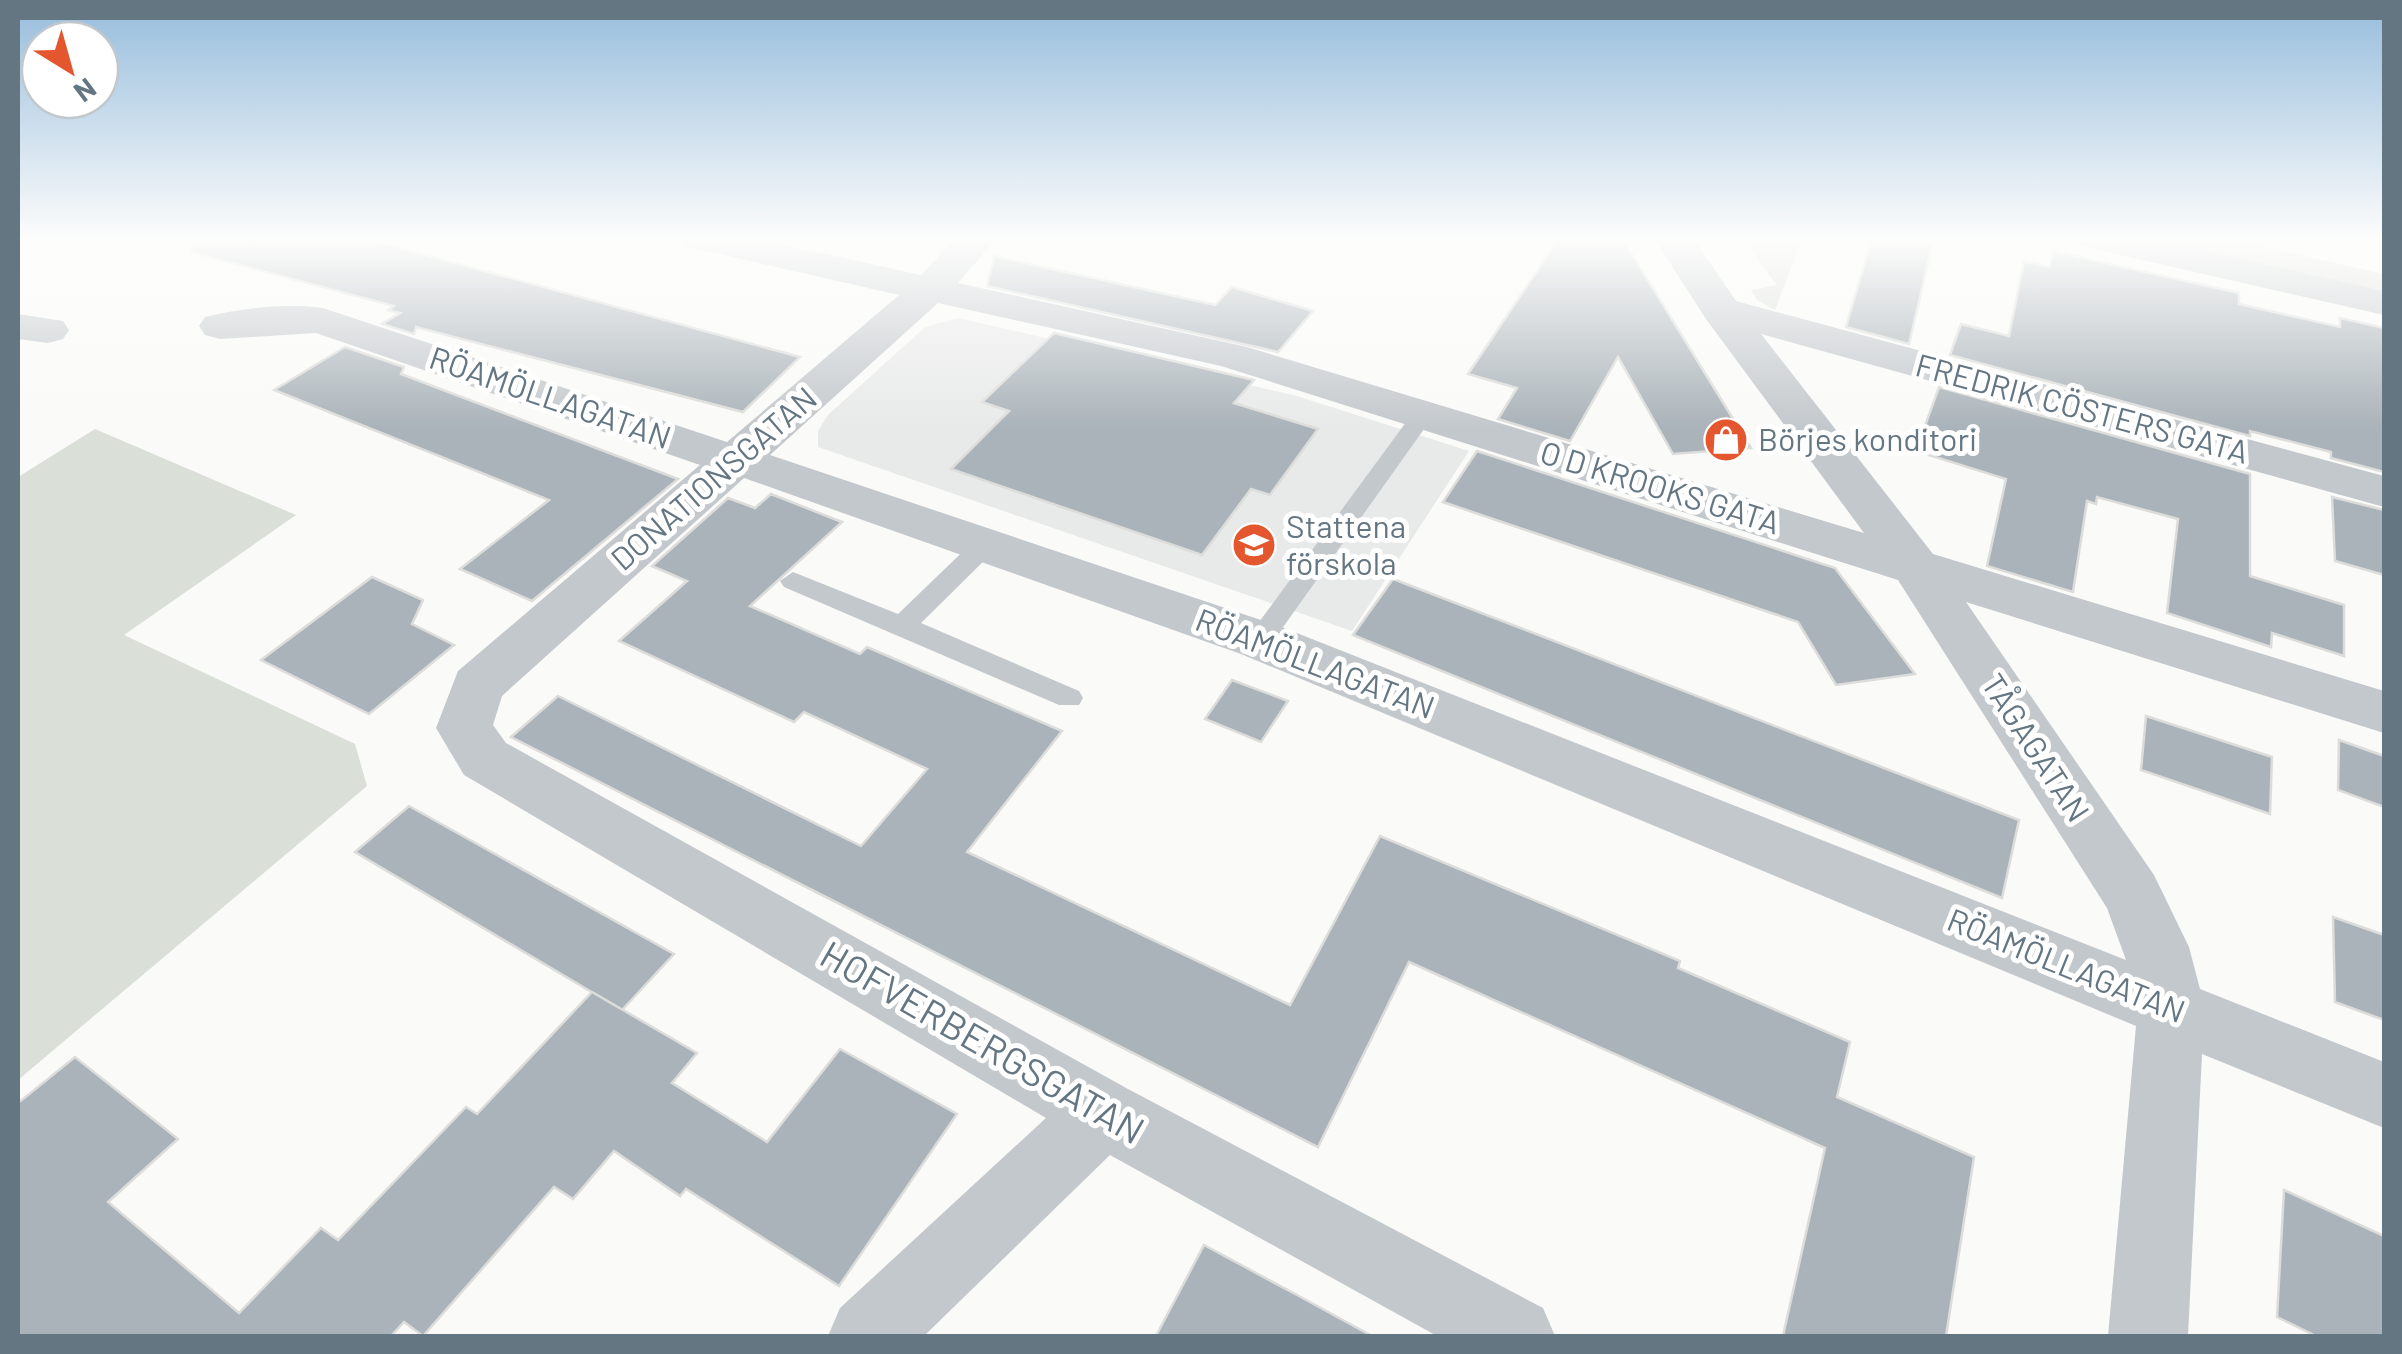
<svg xmlns="http://www.w3.org/2000/svg" width="2402" height="1354" viewBox="0 0 2402 1354" font-family="Barlow,sans-serif">
<style>
.built{fill:#e8e9e9}
.green{fill:#dadfd7}
.building{fill:#aab3b9;stroke:#dcdcda;stroke-width:2.5}
.lines{fill:none;stroke-linecap:round;stroke-linejoin:round}
.service{fill:#c3c8cc;fill-rule:evenodd}
.minor{fill:#c3c8cc;fill-rule:evenodd}
.labels{text-anchor:middle;stroke-width:10;stroke-linejoin:round;paint-order:stroke}
.street-label{font-size:32px;fill:#657683;stroke:#fff}
.poi-label{font-size:32px;fill:#657683;stroke:#fff;text-anchor:start}
.near-street-label{font-size:38px;fill:#657683;stroke:#fff}
</style>
<rect width="100%" height="100%" fill="#fafaf8"/>
<!-- built -->
<path class="built" d="M958 318 1297 396 1469 451 1352 631 818 447V431L828 415 925 327Z"/>
<!-- green -->
<g class="green">
<path d="M1742 238H1802L1775 310 1757 300 1751 290 1777 285Z"/>
<path d="M2135 238H2223L2384 274V294Z"/>
<path d="M95 429 296 515 124 635 355 744 367 786 18 1080V477Z"/>
</g>
<!-- building -->
<g class="building">
<path d="M192 238H364L800 357 743 412 416 327 414 334 382 324 400 313 388 310 394 306 191 252Z"/>
<path d="M1559 238H1622L1751 448 1673 454 1618 357 1570 441 1498 419 1517 388 1468 374Z"/>
<path d="M1872 238H1934L1909 344 1846 327Z"/>
<path d="M2053 251 2239 293V304L2340 327V318L2384 328V472L2331 458V452L2250 431V436L1950 355 1961 324 2009 336 2024 261 2050 267Z"/>
<path d="M994 256 1215 305 1232 287 1313 311 1278 352 987 286Z"/>
<path d="M1054 333 1254 380 1234 403 1318 429 1270 495 1251 489 1202 555 951 469 1009 411 982 402Z"/>
<path d="M345 347 404 367 401 374 678 479 532 601 460 569 549 500 274 390Z"/>
<path d="M1939 387 2250 474V576L2344 605V656L2272 633 2271 647 2167 613 2178 519 2097 497 2096 504 2087 501 2073 592 1987 566 2006 479 1916 451Z"/>
<path d="M1477 451 1835 568 1915 674 1836 685 1798 622 1443 502Z"/>
<path d="M771 494 842 522 750 606 860 654 867 647 1062 731 967 852 1290 1005 1380 836 1680 961 1678 968 1850 1042 1837 1097 1974 1157 1946 1336H1783L1825 1148 1409 962 1318 1147 511 737 558 696 861 846 927 769 804 712 794 722 619 641 687 581 652 566 728 498 755 508Z"/>
<path d="M2332 497 2384 510V575L2335 561Z"/>
<path d="M372 577 423 600 412 624 454 645 369 714 261 660Z"/>
<path d="M1393 579 2019 820 2002 898 1353 635Z"/>
<path d="M1232 680 1288 701 1261 742 1205 719Z"/>
<path d="M2146 716 2272 757 2270 814 2141 770Z"/>
<path d="M2339 740 2384 756V807L2338 790Z"/>
<path d="M409 806 674 954 622 1010 355 852Z"/>
<path d="M2333 917 2384 935V1020L2335 1002Z"/>
<path d="M592 992 697 1053 672 1083 767 1142 840 1049 957 1114 839 1286 686 1189 680 1196 614 1151 573 1199 554 1187 423 1336 404 1322 391 1336H18V1103L75 1057 178 1139 108 1202 239 1313 321 1228 338 1240 466 1107 477 1114Z"/>
<path d="M2284 1190 2384 1236V1336H2316L2277 1317Z"/>
<path d="M1204 1245 1297 1295 1372 1336H1156Z"/>
</g>
<g class="lines">
<!-- service -->
<g class="service">
<path d="M1423 408 1434 415 1269 647H1251L1247 640 1251 633 1415 410Z"/>
<path d="M987 535 996 537 1000 543 996 549 921 623 1079 691 1083 698 1079 705H1059L784 587 780 581 793 572 898 614 978 537Z"/>
</g>
<!-- minor -->
<g class="minor">
<path d="M679 238H753L921 275 956 238H997L958 283 1247 347 1864 533 1706 319 1654 238H1693L1736 301 2384 476V507L1761 334 1933 554 2384 691V733L1966 602 2154 875 2189 947 2200 989 2384 1062V1128L2202 1054 2188 1336H2108L2136 1026 1241 654 744 478 502 696 493 725 506 743 1128 1089 1543 1308 1555 1336H1437L1110 1155 924 1336H828L840 1308 1046 1118 464 775 436 728 458 671 700 465 316 333 220 339 205 335 199 326 205 317C242 308 286 303 323 308L727 442 899 295 684 246ZM938 303 1221 366 1898 580 2107 908 2126 960 1279 626 770 455Z"/>
<path d="M2076 238H2149L2384 291V315L2081 246Z"/>
<path d="M18 314 63 321 69 330 63 339 48 343 18 339Z"/>
</g>
</g>
<!-- sky -->
<linearGradient id="sky" x2="0" y2="1"><stop stop-color="#96bcdc"/><stop offset="0.56" stop-color="#fdfdfc"/><stop offset="1" stop-color="#fdfdfc" stop-opacity="0"/></linearGradient>
<rect width="2402" height="428" fill="url(#sky)"/>
<!-- icons -->
<defs>
<symbol id="shop-disc" viewBox="-11 -11 22 22"><circle r="9.5" fill="#e4572e" stroke="#fff"/><path d="M-5-2.5h2.3a2.7 3.5 0 0 1 5.4 0H5L5.5 6h-11ZM-1.5-2.5h3a1.5 2.3 0 0 0-3 0Z" fill="#fff"/></symbol>
<symbol id="school-disc" viewBox="-11 -11 22 22"><circle r="9.5" fill="#e4572e" stroke="#fff"/><path d="M0-5L7-2L0 1L-7-2ZM-4 1L0 2.5L4 1V4Q0 6-4 4Z" fill="#fff"/></symbol>
</defs>
<g fill-rule="evenodd">
<use href="#shop-disc" x="1701" y="415" width="50" height="50"/>
<use href="#school-disc" x="1229" y="520" width="50" height="50"/>
</g>
<g class="labels">
<!-- street labels -->
<g class="street-label">
<text transform="translate(550 398) rotate(19)" y="11">RÖAMÖLLAGATAN</text>
<text transform="translate(2082 409) rotate(15)" y="11">FREDRIK CÖSTERS GATA</text>
<text transform="translate(714 479) rotate(-41)" y="11">DONATIONSGATAN</text>
<text transform="translate(1660 488) rotate(17)" y="11">O D KROOKS GATA</text>
<text transform="translate(1315 664) rotate(21)" y="11">RÖAMÖLLAGATAN</text>
<text transform="translate(2035 748) rotate(57)" y="11">TÅGAGATAN</text>
<text transform="translate(2066 966) rotate(22)" y="11">RÖAMÖLLAGATAN</text>
</g>
<!-- poi labels -->
<g class="poi-label">
<text x="1758" y="451">Börjes konditori</text>
<text x="1286" y="538">Stattena<tspan x="1286" dy="37">förskola</tspan></text>
</g>
<!-- near-street labels -->
<g class="near-street-label">
<text transform="translate(982 1043) rotate(30)" y="13">HOFVERBERGSGATAN</text>
</g>
</g>
<!-- border -->
<rect width="2402" height="1354" fill="none" stroke="#657683" stroke-width="40"/>
<!-- north arrow -->
<g transform="translate(70 70) rotate(143)"><circle r="48" fill="#ffffff" stroke="#c1c8cd" stroke-width="2.5"/>
<path d="M0-8L18 38L0 25L-18 38Z" fill="#e4572e"/>
<text y="-15" font-size="28" font-weight="bold" text-anchor="middle" fill="#657683">N</text>
</g>
</svg>
